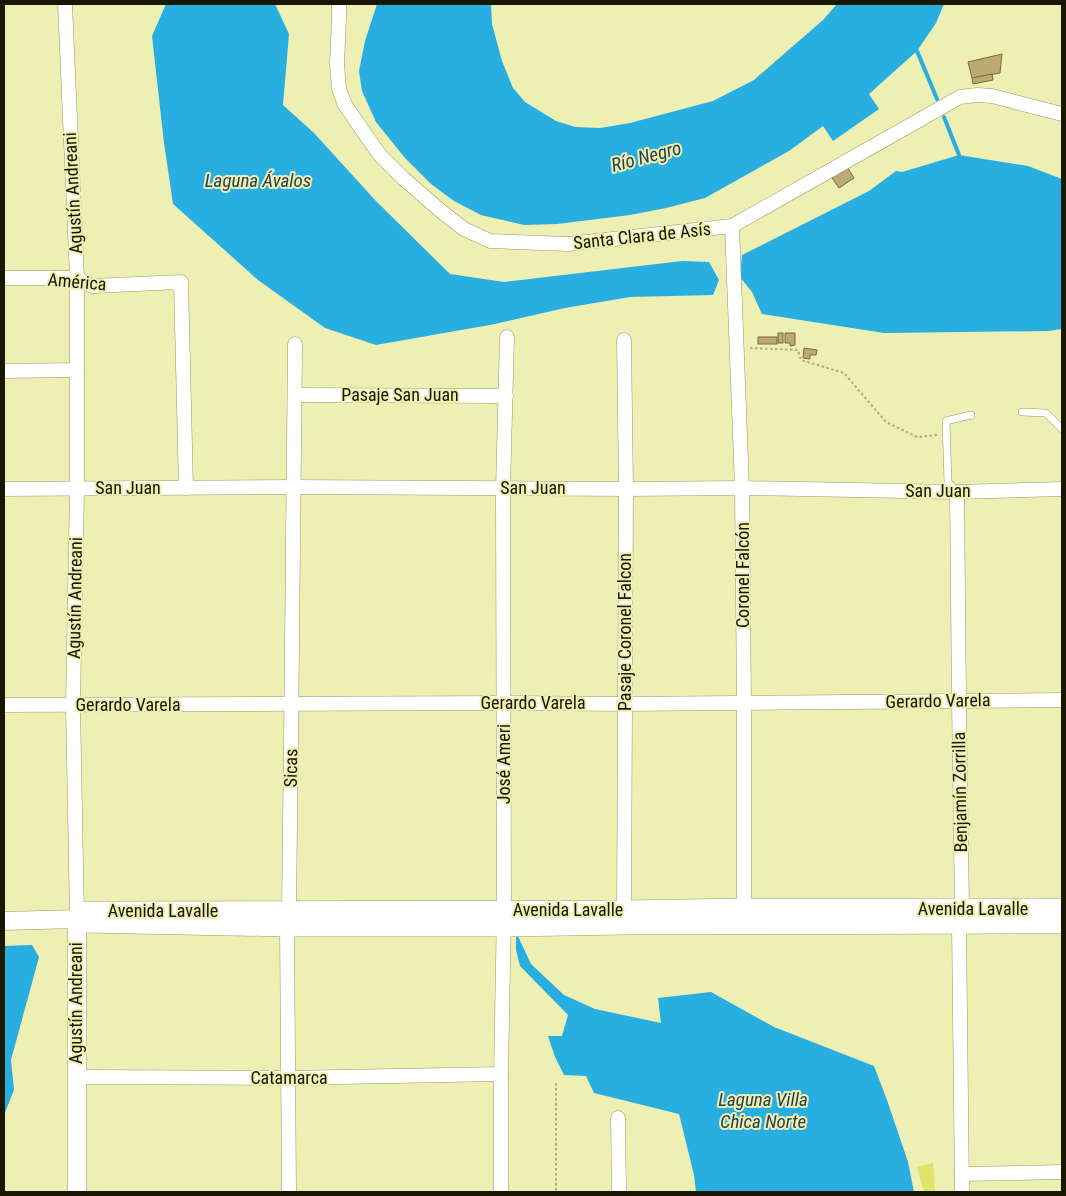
<svg xmlns="http://www.w3.org/2000/svg" width="1066" height="1196" viewBox="0 0 1066 1196" font-family="'Roboto Condensed',sans-serif">
<style>
.green{fill:#e1e26c}
.water{fill:#29aee1}
.lines{fill:none;stroke-linecap:round;stroke-linejoin:round}
.stream{stroke:#29aee1;stroke-width:4}
.building{fill:#bda972;stroke:#7e6a34}
.service-casing{stroke:#989961;stroke-width:8}
.minor-casing{stroke:#989961;stroke-width:15}
.tertiary-casing{stroke:#989961;stroke-width:19}
.secondary-casing{stroke:#989961;stroke-width:20}
.path{stroke:#abad7d;stroke-width:2;stroke-dasharray:2.5 2.5;stroke-linecap:butt}
.service{stroke:#fff;stroke-width:7}
.minor{stroke:#fff;stroke-width:14}
.tertiary{stroke:#fff;stroke-width:18}
.secondary{stroke:#fff;stroke-width:19}
.labels{text-anchor:middle;stroke-width:4;stroke-linejoin:round;paint-order:stroke}
.street-label{font-size:18px;fill:#171702;stroke:#edefb3}
.water-label{font-size:19px;font-style:italic;fill:#27414e;stroke:#edefb3}
</style>
<rect width="100%" height="100%" fill="#edefb3"/>
<!-- green -->
<path class="green" d="M933 1163 935 1192H924L917 1167Z"/>
<!-- water -->
<g class="water">
<path d="M166 4H275L289 34 283 105 314 133 375 200 450 274 504 282 682 261 709 262 719 280 713 295 630 297 565 308 495 324 376 345 325 328 258 280 173 204 164 143 152 36Z"/>
<path d="M377 4H491L492 24 502 61 513 88 525 102 556 121 575 127 600 128 630 123 713 101 754 80 823 20 837 4H944L936 23 917 51 869 94 879 109 833 141 823 126 789 151 705 198 666 208 630 215 557 224 524 225 481 215 454 201 431 184 405 158 376 122 362 91 359 71 365 41Z"/>
<path d="M959 155 1028 166 1062 179V329L1048 331 884 333 762 314 752 292 740 277 742 255 869 191 896 171 902 172Z"/>
<path d="M516 932 531 964 564 995 595 1009 661 1023 658 998 711 992 774 1027 874 1066 887 1100 908 1162 914 1192H696L694 1175 679 1114 594 1093 586 1076 564 1075 555 1057 548 1036H562L568 1015 520 966 516 950Z"/>
<path d="M32 945 39 957 11 1060 14 1090 4 1115V946Z"/>
</g>
<g class="lines">
<!-- stream -->
<g class="stream">
<path d="M917 51 937 99"/>
<path d="M944 117 959 155"/>
</g>
</g>
<!-- building -->
<g class="building">
<path d="M1002 54 1000 73 972 78 968 62Z"/>
<path d="M992 74 993 80 973 84 972 78Z"/>
<path d="M846 165 854 178 839 188 830 175Z"/>
<rect x="778" y="333" width="5" height="10"/>
<path d="M785 333H795V345L790 346V343H785Z"/>
<rect x="758" y="337" width="19" height="7"/>
<path d="M804 348 817 350 816 355H810V359L803 358Z"/>
</g>
<g class="lines">
<defs>
<g id="service">
<path d="M1022 412 1046 413 1062 429"/>
<path d="M957 492 948 482 946 421 971 415"/>
</g>
<g id="minor">
<path d="M65 4 77 278V488L73 705 77 919"/>
<path d="M339 4V17L337 64 339 89 345 105 379 154 404 179 442 212 464 229 490 241 568 244 732 226 960 97 977 95 992 96 1062 114"/>
<path d="M732 226 742 488 744 703V917"/>
<path d="M4 278H77L92 286 181 282 186 488"/>
<path d="M624 340 626 489 624 919"/>
<path d="M4 371 77 370"/>
<path d="M295 395 506 396"/>
<path d="M4 489 294 487 626 489 742 488 957 492 1062 489"/>
<path d="M957 492 959 701 962 909 959 924 962 1192"/>
<path d="M4 705 504 703 625 704 1062 700"/>
<path d="M77 1077 288 1078 501 1074"/>
<path d="M618 1118 619 1192"/>
<path d="M962 1174 1062 1172"/>
<path d="M289 1192 287 927 289 911C291 722 294 533 295 344"/>
<path d="M501 1192V1074L504 910 503 488 507 337"/>
</g>
<path id="tertiary" d="M4 921 77 919V1192"/>
<path id="secondary" d="M1062 908H744L625 910 83 911 77 919 84 923 287 927H503L624 925 1062 924"/>
</defs>
<!-- service casing -->
<use href="#service" class="service-casing"/>
<!-- minor casing -->
<use href="#minor" class="minor-casing"/>
<!-- tertiary casing -->
<use href="#tertiary" class="tertiary-casing"/>
<!-- secondary casing -->
<use href="#secondary" class="secondary-casing"/>
<!-- path -->
<g class="path">
<path d="M750 348 798 350 801 360 844 373 886 422 917 437 937 435"/>
<path d="M556 1083V1192"/>
</g>
<!-- service -->
<use href="#service" class="service"/>
<!-- minor -->
<use href="#minor" class="minor"/>
<!-- tertiary -->
<use href="#tertiary" class="tertiary"/>
<!-- secondary -->
<use href="#secondary" class="secondary"/>
</g>
<g class="labels">
<!-- street labels -->
<g class="street-label">
<text transform="translate(73 193) rotate(-93)" y="6">Agustín Andreani</text>
<text transform="translate(642 236) rotate(-6)" y="6">Santa Clara de Asís</text>
<text transform="translate(77 282) rotate(5)" y="6">América</text>
<text x="400" y="401">Pasaje San Juan</text>
<text x="128" y="494">San Juan</text>
<text x="533" y="494">San Juan</text>
<text x="938" y="497">San Juan</text>
<text transform="translate(743 575) rotate(-90)" y="6">Coronel Falcón</text>
<text transform="translate(75 598) rotate(-89)" y="6">Agustín Andreani</text>
<text transform="translate(625 632) rotate(-90)" y="6">Pasaje Coronel Falcon</text>
<text transform="translate(938 701) rotate(-1)" y="6">Gerardo Varela</text>
<text x="533" y="709">Gerardo Varela</text>
<text x="128" y="711">Gerardo Varela</text>
<text transform="translate(504 764) rotate(-90)" y="6">José Ameri</text>
<text transform="translate(291 768) rotate(-89)" y="6">Sicas</text>
<text transform="translate(960 792) rotate(-91)" y="6">Benjamín Zorrilla</text>
<text x="973" y="915">Avenida Lavalle</text>
<text x="568" y="916">Avenida Lavalle</text>
<text x="163" y="917">Avenida Lavalle</text>
<text transform="translate(76 1003) rotate(-90)" y="6">Agustín Andreani</text>
<text x="289" y="1084">Catamarca</text>
</g>
<!-- water labels -->
<g class="water-label">
<text transform="translate(646 156) rotate(-15)" y="7">Río Negro</text>
<text x="258" y="187">Laguna Ávalos</text>
<text x="763" y="1106">Laguna Villa<tspan x="763" dy="22">Chica Norte</tspan></text>
</g>
</g>
<!-- border -->
<rect width="1066" height="1196" fill="none" stroke="#171702" stroke-width="10"/>
</svg>
